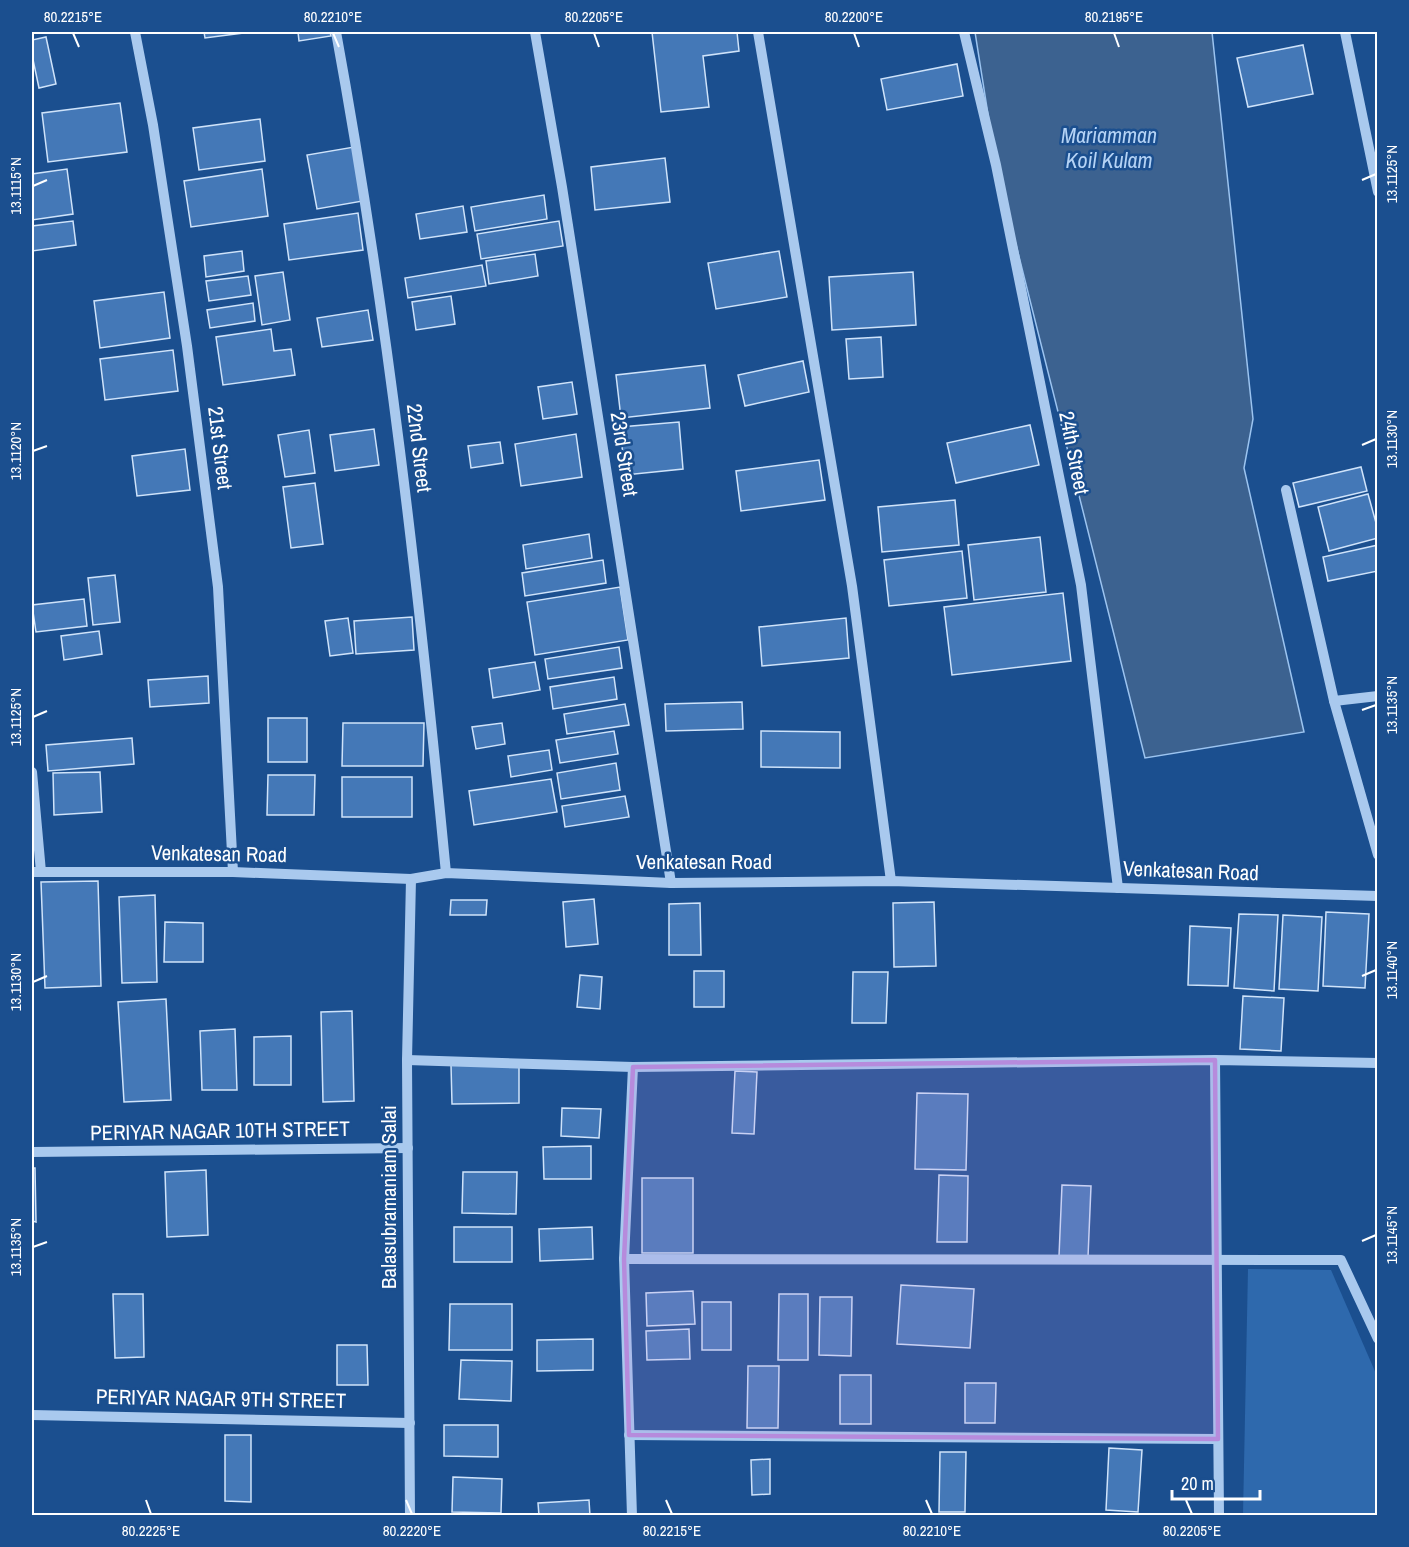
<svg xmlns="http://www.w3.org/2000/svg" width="1409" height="1547" viewBox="0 0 1409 1547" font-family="'Archivo Narrow',sans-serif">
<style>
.green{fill:#2e69ad}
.water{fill:#3c6290;stroke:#9cc4f0;stroke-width:1.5}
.building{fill:#4478b7;stroke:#cfe3fa;stroke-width:1.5}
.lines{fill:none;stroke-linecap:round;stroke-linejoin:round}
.minor{stroke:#a9c9ee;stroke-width:10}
.marked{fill:#b68bdc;fill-opacity:0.2;stroke:#b68bdc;stroke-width:4.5;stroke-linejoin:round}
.ticks{fill:none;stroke:#fff;stroke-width:2}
.labels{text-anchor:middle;stroke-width:5;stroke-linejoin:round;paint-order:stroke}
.street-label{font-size:21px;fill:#fff;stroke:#1b4f8f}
.water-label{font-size:22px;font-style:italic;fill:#b5d3f5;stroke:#1b4f8f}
.neatline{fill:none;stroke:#fff;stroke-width:2}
.ticks-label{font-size:15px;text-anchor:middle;fill:#fff}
</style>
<rect width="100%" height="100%" fill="#1b4f8f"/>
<!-- green -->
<path class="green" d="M1248 1269 1331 1270 1377 1376V1515H1243Z"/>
<!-- water -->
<path class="water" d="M975 32H1212L1253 419 1244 468 1304 732 1145 758 996 165Z"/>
<!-- building -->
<g class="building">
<path d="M204 32H243V33L205 38Z"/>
<path d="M298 32H330L331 36 299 41Z"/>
<path d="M652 32H737L739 51 703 56 709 107 661 112Z"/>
<path d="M46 37 56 84 39 88 32 55V40Z"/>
<path d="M1303 45 1313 94 1248 107 1237 58Z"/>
<path d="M957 64 963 96 887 110 881 79Z"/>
<path d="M120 103 127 152 48 162 42 113Z"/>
<path d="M260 119 265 161 199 170 193 128Z"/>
<path d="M354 147 363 201 317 209 307 155Z"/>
<path d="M665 158 670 202 595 210 591 167Z"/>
<path d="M67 169 73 214 32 220V174Z"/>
<path d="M262 169 268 216 191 227 184 181Z"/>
<path d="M544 195 547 219 475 231 471 207Z"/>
<path d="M463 206 467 232 420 239 416 214Z"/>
<path d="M358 213 363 250 289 260 284 224Z"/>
<path d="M73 221 76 245 32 251V226Z"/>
<path d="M559 221 563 246 481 259 477 234Z"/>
<path d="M242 251 244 271 206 277 204 256Z"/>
<path d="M779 251 787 297 716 309 708 263Z"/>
<path d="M535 254 538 276 489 284 486 261Z"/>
<path d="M482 265 486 286 408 298 405 278Z"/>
<path d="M283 272 290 320 262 325 255 276Z"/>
<path d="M913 272 916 325 832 330 829 277Z"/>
<path d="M248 276 251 295 209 301 206 281Z"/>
<path d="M164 292 170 338 100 348 94 301Z"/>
<path d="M451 296 455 324 416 330 412 302Z"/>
<path d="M253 303 255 321 210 328 207 310Z"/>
<path d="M368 310 373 340 322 347 317 318Z"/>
<path d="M271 329 274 351 291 349 295 375 223 385 216 337Z"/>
<path d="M881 337 883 377 849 379 846 339Z"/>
<path d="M173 350 178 391 105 400 100 359Z"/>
<path d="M803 361 809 392 745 406 738 375Z"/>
<path d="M705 365 710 408 621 418 616 375Z"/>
<path d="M572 382 577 414 543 419 538 387Z"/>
<path d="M679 422 683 469 625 475 620 427Z"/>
<path d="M1030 425 1039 465 956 483 947 443Z"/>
<path d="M374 429 379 465 335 471 330 435Z"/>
<path d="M309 430 315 473 285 477 278 435Z"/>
<path d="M576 434 582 477 521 486 515 444Z"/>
<path d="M500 442 503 463 471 468 468 446Z"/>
<path d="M185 449 190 490 137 496 132 456Z"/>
<path d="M819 460 825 500 741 511 736 471Z"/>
<path d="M1361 467 1367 491 1299 507 1293 483Z"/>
<path d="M315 483 323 544 291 548 283 487Z"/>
<path d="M1368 494 1378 530V538L1329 551 1318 507Z"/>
<path d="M955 500 959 545 882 552 878 507Z"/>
<path d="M589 534 592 558 526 569 523 545Z"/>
<path d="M1040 537 1046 592 974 600 968 545Z"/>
<path d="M1378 545V571L1328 581 1323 557Z"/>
<path d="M962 551 967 598 889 606 884 560Z"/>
<path d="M603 560 606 583 525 596 522 573Z"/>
<path d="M115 575 120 622 93 625 88 578Z"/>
<path d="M620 587 628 640 535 655 527 602Z"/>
<path d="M1063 593 1071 661 952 675 944 607Z"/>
<path d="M84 599 87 626 36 632 32 605Z"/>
<path d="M412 617 414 650 356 654 354 621Z"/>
<path d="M348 618 353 653 330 656 325 621Z"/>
<path d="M846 618 849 658 762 666 759 627Z"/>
<path d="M99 631 102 654 64 660 61 636Z"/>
<path d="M619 647 622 668 548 679 545 659Z"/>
<path d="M535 662 540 690 493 698 489 669Z"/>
<path d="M208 676 209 703 150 707 148 680Z"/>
<path d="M614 677 617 699 553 709 550 687Z"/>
<path d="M742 702 743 729 666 731 665 704Z"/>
<path d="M625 704 629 725 567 734 564 714Z"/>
<rect x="268" y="718" width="39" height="44"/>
<path d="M343 723H424L423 766H342Z"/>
<path d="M502 723 505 744 476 749 472 727Z"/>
<path d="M614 731 618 754 560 763 556 740Z"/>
<path d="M761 731 840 732V768L761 767Z"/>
<path d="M132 738 134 764 48 771 46 745Z"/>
<path d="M549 750 552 770 511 777 508 756Z"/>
<path d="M616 763 620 790 561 799 557 773Z"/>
<path d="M100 772 102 812 54 815 53 773Z"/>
<path d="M268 775H315L314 815H267Z"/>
<rect x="342" y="777" width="70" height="40"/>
<path d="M551 779 557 812 474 825 469 791Z"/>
<path d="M625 796 629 817 565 827 562 806Z"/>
<path d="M98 881 101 986 45 988 41 882Z"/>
<path d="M155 895 157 982 122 983 119 897Z"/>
<path d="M594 899 598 944 566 947 563 902Z"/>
<path d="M451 900H487L486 915H450Z"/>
<path d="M934 902 936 966 894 967 893 903Z"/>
<path d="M700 903 701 955H669V904Z"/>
<path d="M1326 912 1369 914 1365 988 1323 986Z"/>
<path d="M1239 914 1278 915 1274 991 1234 988Z"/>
<path d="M1283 915 1322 917 1318 991 1279 989Z"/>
<path d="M165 922 203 923V962H164Z"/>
<path d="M1190 926 1231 928 1228 986 1188 985Z"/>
<rect x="694" y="971" width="30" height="36"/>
<path d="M853 972H888L886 1023H852Z"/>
<path d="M580 975 602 977 600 1009 577 1007Z"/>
<path d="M1243 996 1284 998 1281 1051 1240 1049Z"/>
<path d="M166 999 171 1100 124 1102 118 1002Z"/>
<path d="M352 1011 354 1101 323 1102 321 1012Z"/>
<path d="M235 1029 237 1090H202L200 1031Z"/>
<path d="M291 1036V1085H254V1037Z"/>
<path d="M519 1064V1103L452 1104 451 1065Z"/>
<path d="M735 1071 757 1072 754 1134 732 1133Z"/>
<path d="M917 1093 968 1094 966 1170 915 1169Z"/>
<path d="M562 1108 601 1109 599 1138 561 1136Z"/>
<path d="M591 1146V1179H544L543 1147Z"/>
<path d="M32 1168H35L36 1222 32 1221Z"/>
<path d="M206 1170 208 1235 167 1237 165 1172Z"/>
<path d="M463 1172H517L516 1214 462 1213Z"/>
<path d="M939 1175 968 1176 967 1242H937Z"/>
<rect x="642" y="1178" width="51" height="75"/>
<path d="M1062 1185 1091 1186 1088 1257 1059 1256Z"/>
<rect x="454" y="1227" width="58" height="35"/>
<path d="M592 1227 593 1259 540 1261 539 1229Z"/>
<path d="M901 1285 974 1289 970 1348 897 1344Z"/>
<path d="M693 1291 695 1324 647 1326 646 1293Z"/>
<path d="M113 1294H143L144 1357 115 1358Z"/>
<path d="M779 1294H808V1360H778Z"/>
<path d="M820 1297H852L851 1356 819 1355Z"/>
<rect x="702" y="1302" width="29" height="48"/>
<path d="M450 1304H512V1350H449Z"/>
<path d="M689 1329 690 1359 647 1360 646 1331Z"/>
<path d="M593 1339V1370L537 1371V1340Z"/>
<path d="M337 1345H367L368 1385H337Z"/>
<path d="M461 1360 512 1361 511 1401 459 1399Z"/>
<path d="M748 1366H779L778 1428H747Z"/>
<rect x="840" y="1375" width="31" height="49"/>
<path d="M965 1383H996L995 1423H965Z"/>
<path d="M444 1425H498V1457L444 1456Z"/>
<path d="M225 1435H251V1502L225 1501Z"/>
<path d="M1109 1448 1142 1450 1138 1512 1106 1510Z"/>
<path d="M940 1452H966L965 1512H939Z"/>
<path d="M770 1459V1494L752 1495 751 1460Z"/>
<path d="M453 1477 502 1479 501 1513 452 1512Z"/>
<path d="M589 1500 590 1516H539L538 1503Z"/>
</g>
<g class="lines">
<!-- minor -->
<g class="minor">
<path d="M135 32 153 125 187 346 218 587 233 872"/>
<path d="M336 32C387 310 419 591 446 873"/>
<path d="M535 32 562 187 671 883"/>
<path d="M758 32 852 586 891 881"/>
<path d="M964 32 996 165 1081 585 1118 888"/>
<path d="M1345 32 1378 192"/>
<path d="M1286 490 1334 701 1378 855"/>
<path d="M1334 701 1378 696"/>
<path d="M32 772 41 872"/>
<path d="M32 872H233L411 879 446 873 671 883 891 881 1378 896"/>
<path d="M407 1060 633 1067 1215 1060 1378 1063"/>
<path d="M1215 1060 1219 1516"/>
<path d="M32 1152 408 1148"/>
<path d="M624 1259 1341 1260 1378 1339"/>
<path d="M32 1415 410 1423"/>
<path d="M629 1435 1218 1439"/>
<path d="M410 1516 407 1060 411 879"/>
<path d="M632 1516 624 1259 633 1067"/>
</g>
</g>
<!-- marked area -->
<path class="marked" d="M1215 1060 1218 1439 629 1435 624 1259 633 1067Z"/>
<!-- ticks -->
<path class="ticks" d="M73 33 79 47M333 33 339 47M594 33 599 47M854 33 859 47M1114 33 1119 47M1362 180 1376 174M33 186 47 180M1362 445 1376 439M33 451 47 446M1362 710 1376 705M33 717 47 711M1362 976 1376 970M33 982 47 976M1362 1241 1376 1235M33 1247 47 1242M146 1500 151 1514M406 1500 412 1514M666 1500 672 1514M926 1500 932 1514M1186 1500 1192 1514"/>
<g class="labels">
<!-- street labels -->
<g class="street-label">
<text transform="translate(220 448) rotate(83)" y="7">21st Street</text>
<text transform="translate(419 448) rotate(83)" y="7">22nd Street</text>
<text transform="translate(1074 453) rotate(79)" y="7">24th Street</text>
<text transform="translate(624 454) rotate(81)" y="7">23rd Street</text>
<text transform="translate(219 854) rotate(1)" y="7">Venkatesan Road</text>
<text x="704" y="869">Venkatesan Road</text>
<text transform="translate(1191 871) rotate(2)" y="7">Venkatesan Road</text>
<text transform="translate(220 1131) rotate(-1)" y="7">PERIYAR NAGAR 10TH STREET</text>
<text transform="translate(389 1197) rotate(-90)" y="7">Balasubramaniam Salai</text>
<text transform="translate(221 1399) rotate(1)" y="7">PERIYAR NAGAR 9TH STREET</text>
</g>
<!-- water labels -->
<g class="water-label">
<text x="1109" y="143">Mariamman<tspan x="1109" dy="25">Koil Kulam</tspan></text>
</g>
</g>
<!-- border -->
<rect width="1409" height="1547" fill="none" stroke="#1b4f8f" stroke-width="66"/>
<!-- scale -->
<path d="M1172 1490v9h88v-9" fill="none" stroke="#ffffff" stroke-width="3"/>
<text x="1181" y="1490" font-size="18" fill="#ffffff" stroke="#1b4f8f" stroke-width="4.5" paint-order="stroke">20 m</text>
<rect x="33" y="33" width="1343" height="1481" class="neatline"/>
<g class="ticks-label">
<text x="73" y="22">80.2215°E</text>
<text x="333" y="22">80.2210°E</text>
<text x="594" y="22">80.2205°E</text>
<text x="854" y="22">80.2200°E</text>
<text x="1114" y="22">80.2195°E</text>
<text transform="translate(1392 174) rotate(-90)" y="5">13.1125°N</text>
<text transform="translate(16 186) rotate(-90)" y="5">13.1115°N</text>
<text transform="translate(1392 439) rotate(-90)" y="5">13.1130°N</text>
<text transform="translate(16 451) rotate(-90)" y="5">13.1120°N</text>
<text transform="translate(1392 705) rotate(-90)" y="5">13.1135°N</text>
<text transform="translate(16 717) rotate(-90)" y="5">13.1125°N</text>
<text transform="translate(1392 970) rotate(-90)" y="5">13.1140°N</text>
<text transform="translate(16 982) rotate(-90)" y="5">13.1130°N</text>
<text transform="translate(1392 1235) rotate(-90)" y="5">13.1145°N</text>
<text transform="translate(16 1247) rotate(-90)" y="5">13.1135°N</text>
<text x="151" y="1536">80.2225°E</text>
<text x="412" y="1536">80.2220°E</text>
<text x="672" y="1536">80.2215°E</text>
<text x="932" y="1536">80.2210°E</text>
<text x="1192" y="1536">80.2205°E</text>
</g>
</svg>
